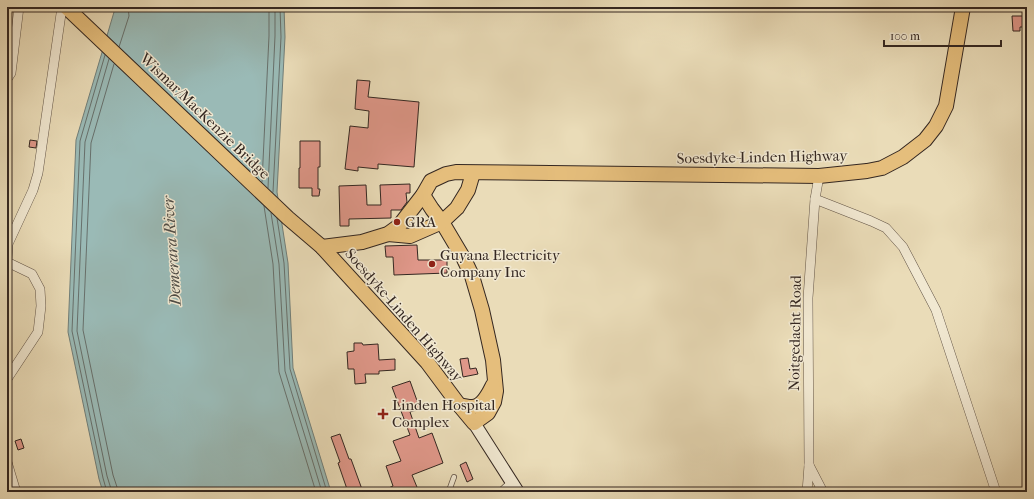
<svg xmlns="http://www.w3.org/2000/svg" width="1034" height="499" viewBox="0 0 1034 499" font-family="'IM FELL French Canon',serif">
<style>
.water{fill:#9abab6;stroke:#717f7a}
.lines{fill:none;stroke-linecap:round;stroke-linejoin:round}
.shore{stroke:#67706c;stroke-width:1}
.building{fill:#df9789;stroke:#342721}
.lane-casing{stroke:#625447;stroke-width:6}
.street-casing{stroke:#625447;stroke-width:10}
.secondary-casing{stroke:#342721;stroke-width:14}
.primary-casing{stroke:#342721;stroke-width:16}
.lane{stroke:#f1e8d1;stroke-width:4.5}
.street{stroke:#f1e8d1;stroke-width:9}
.secondary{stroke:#f1e8d1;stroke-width:12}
.primary{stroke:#e5be7c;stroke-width:14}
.poi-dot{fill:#8f2418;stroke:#f1e8d1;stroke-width:1.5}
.labels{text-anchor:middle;stroke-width:3;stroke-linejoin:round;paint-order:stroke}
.street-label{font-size:15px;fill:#342721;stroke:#f1e8d1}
.poi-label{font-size:15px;fill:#342721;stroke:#f1e8d1;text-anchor:start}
.water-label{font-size:16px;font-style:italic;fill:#4e4c46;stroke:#f1e8d1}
</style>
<rect width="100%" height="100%" fill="#eadcb8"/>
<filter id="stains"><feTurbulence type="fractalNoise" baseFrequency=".005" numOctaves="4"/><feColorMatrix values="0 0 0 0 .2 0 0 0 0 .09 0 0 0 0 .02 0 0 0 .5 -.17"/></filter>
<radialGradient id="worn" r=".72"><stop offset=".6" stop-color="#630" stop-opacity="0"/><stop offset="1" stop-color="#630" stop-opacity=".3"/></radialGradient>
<!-- water -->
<path class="water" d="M111 7H284L285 37 277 192 288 263 293 368 331 492H103L99 479 68 332 76 140 114 12Z"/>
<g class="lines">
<!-- shore -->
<g class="shore">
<path d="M119 47 129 16 128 7"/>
<path d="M105 55 80 141 72 331 103 478 107 492"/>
<path d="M109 59 85 142 77 331 107 476 112 492"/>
<path d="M114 64 91 143 83 330 113 475 117 487 118 492"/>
<path d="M262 182 269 36V7"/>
<path d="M268 188 275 36V7"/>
<path d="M273 192 281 37 280 7"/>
<path d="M264 206 273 264 279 372 316 492"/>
<path d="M271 213 279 264 285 371 322 492"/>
<path d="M277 218 284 263 290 369 327 492"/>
</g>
</g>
<!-- building -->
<g class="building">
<path d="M1012 16H1027V27H1020V31H1013Z"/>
<path d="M357 80 370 81 368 97 419 102 414 167 378 164V169L358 167V171L345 169 350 126 368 128 369 111 355 109Z"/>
<path d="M30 140 37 141 36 148 29 147Z"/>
<path d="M300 141H320V167H318V189H320L319 196H312V188H299V168H300Z"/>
<path d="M410 184V193H406L407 202 401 210H391V218L349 219V226H340L339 186 366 185 367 205H381L380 185Z"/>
<path d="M417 245 418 260H447V273L394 275 393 257H386L385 246Z"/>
<path d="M354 343H362L363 345 378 344 379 360 395 359V370L379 371V374H365L366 383 355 384 354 369H348L347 352 354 351Z"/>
<path d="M468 358 470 369 476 368 478 374 463 377 460 359Z"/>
<path d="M410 381 420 409 410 412 419 438 432 433 443 463 412 475 419 492H380L393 486 386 466 401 461 393 441 410 435 392 387Z"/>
<path d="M340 434 349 459H351L363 492H348L338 463 340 462 331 437Z"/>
<path d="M21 439 24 448 18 450 15 441Z"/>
<path d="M466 462 473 479 467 482 460 465Z"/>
</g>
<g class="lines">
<defs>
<g id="lane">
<path d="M450 492V488L454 477"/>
<path d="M499 492 511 481"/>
</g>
<g id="street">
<path d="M7 79 11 73 19 7"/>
<path d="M815 199 871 221 886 228 903 247 936 310 996 492"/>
<path d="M7 262 8 244 33 190 38 173 62 7"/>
<path d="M7 262 32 274 40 289 41 306 38 332 7 379"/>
<path d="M7 462 16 492"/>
<path d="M809 465 823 492"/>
<path d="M807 492 809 465 808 298 815 199 819 176"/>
</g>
<path id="secondary" d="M474 423 518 492"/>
<g id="primary">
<path d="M66 7 288 218 322 247 427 362 459 405 474 423 488 413 494 402 496 391 493 360 482 310 472 276 464 259 442 222 432 209 423 195"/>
<path d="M388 234 410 236 442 222 457 208 468 190 473 173"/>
<path d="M322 247 362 242 388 234 399 226 423 195 431 181 446 174 456 172 819 176 867 171 882 168 903 157 925 140 936 126 946 106 963 7"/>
<path d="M459 405C463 406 467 407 472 407 483 407 489 393 493 385"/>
</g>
</defs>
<!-- lane casing -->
<use href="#lane" class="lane-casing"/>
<!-- street casing -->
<use href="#street" class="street-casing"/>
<!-- secondary casing -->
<use href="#secondary" class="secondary-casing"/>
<!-- primary casing -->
<use href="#primary" class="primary-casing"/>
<!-- lane -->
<use href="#lane" class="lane"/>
<!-- street -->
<use href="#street" class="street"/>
<!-- secondary -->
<use href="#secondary" class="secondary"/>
<!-- primary -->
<use href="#primary" class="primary"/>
</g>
<!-- markers -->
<g class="poi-dot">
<circle cx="397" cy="222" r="4"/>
<circle cx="432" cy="264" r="4"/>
<path d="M381 408h4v4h4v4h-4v4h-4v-4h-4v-4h4z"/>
</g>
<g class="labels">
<!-- street labels -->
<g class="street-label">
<text transform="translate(205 116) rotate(44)" y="5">Wismar/MacKenzie Bridge</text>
<text transform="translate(762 157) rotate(-1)" y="5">Soesdyke-Linden Highway</text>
<text transform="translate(404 315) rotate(49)" y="5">Soesdyke-Linden Highway</text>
<text transform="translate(795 333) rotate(-89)" y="5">Noitgedacht Road</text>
</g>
<!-- poi labels -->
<g class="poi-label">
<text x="405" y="227">GRA</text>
<text x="440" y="260">Guyana Electricity<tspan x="440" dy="17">Company Inc</tspan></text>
<text x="392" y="410">Linden Hospital<tspan x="392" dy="17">Complex</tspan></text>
</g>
<!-- water labels -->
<g class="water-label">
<text transform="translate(171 251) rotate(-94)" y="6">Demerara River</text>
</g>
</g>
<!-- margin -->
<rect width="1034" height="499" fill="none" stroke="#eadcb8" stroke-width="24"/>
<rect x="8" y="8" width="1018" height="483" fill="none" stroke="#342721" stroke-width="2"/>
<rect x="12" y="12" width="1010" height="475" fill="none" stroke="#342721"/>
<!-- scale -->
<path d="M884 40v6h117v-6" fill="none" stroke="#342721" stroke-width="2"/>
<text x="890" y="40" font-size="12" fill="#342721" stroke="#f1e8d1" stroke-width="3" paint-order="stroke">100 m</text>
<rect width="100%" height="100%" filter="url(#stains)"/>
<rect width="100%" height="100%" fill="url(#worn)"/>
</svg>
